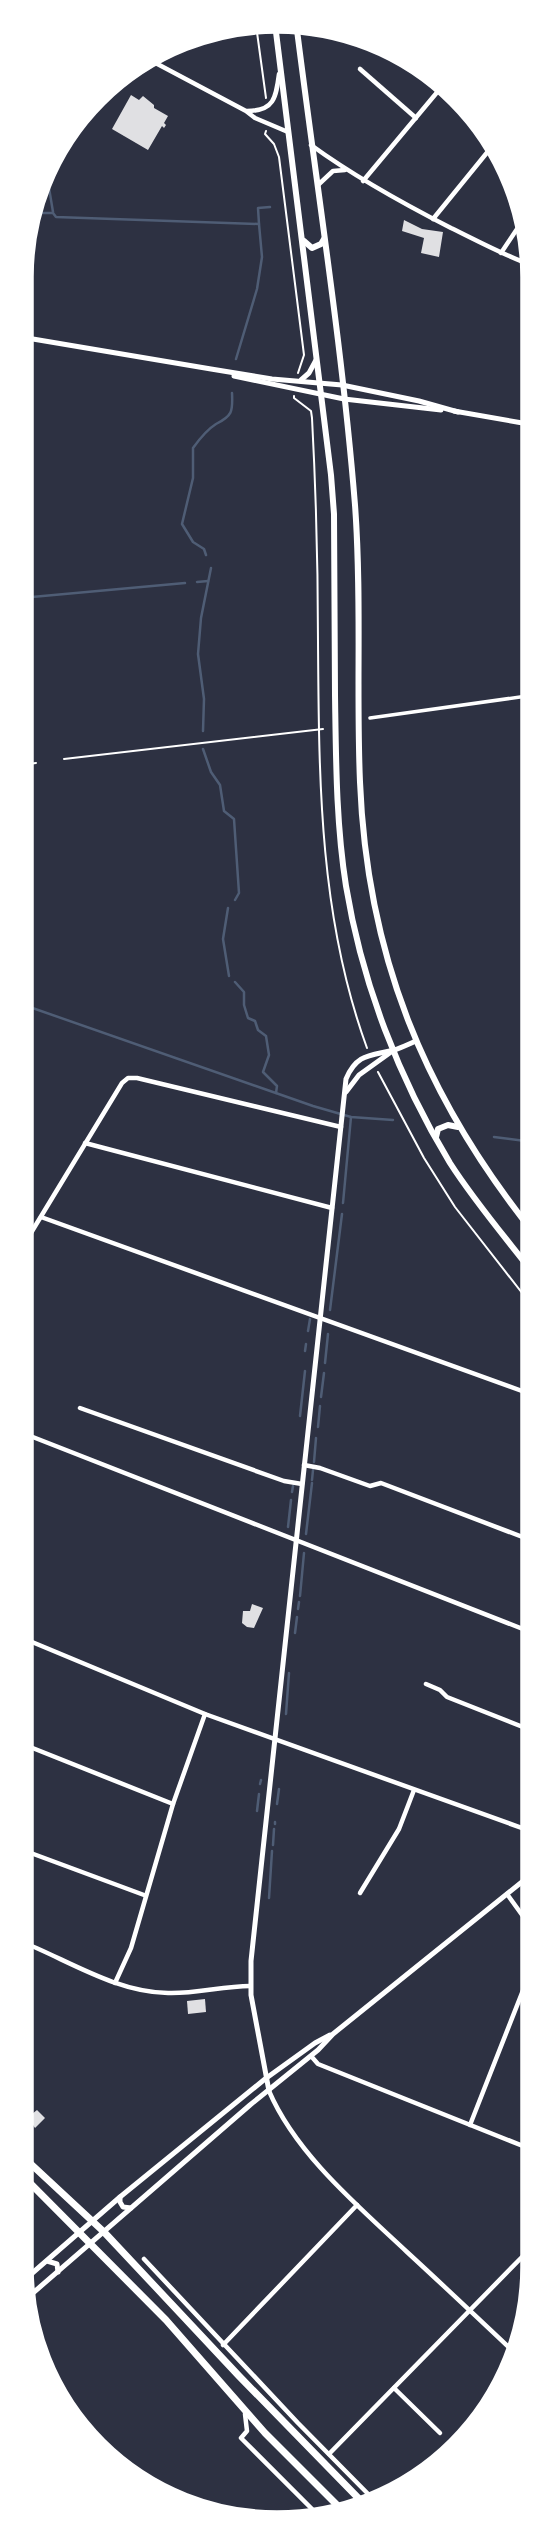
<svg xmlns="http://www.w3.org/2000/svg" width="554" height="2544" viewBox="0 0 554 2544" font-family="'PT Sans',sans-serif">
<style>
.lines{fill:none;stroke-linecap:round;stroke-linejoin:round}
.stream{stroke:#4f5d75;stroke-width:2.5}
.building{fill:#e0e0e3}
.path{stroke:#fff;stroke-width:2}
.pedestrian{stroke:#fff;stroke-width:3.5}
.minor{stroke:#fff;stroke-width:4.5}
.tertiary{stroke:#fff;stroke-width:5}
.secondary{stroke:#fff;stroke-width:6}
.primary{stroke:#fff;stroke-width:7}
.rim{fill:none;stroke:#fff;stroke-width:3.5}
</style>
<rect width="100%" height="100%" fill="#2d3142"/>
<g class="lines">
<!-- stream -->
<g class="stream">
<path d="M46 170 53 212"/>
<path d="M32 213H53L56 217 259 224 262 257 257 289 236 359"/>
<path d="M259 224 258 208 270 207"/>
<path d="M206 555 204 549 193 542 182 524 193 478V448C198 441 208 429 216 424 232 416 233 412 232 393"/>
<path d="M197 582 208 581"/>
<path d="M21 598 185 583"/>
<path d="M203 731 204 699 198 654 201 618 211 568"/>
<path d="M203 749 211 772 220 785 224 811 234 819 239 893 235 900"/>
<path d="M228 908 223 939 229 976"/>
<path d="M235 982 244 992V1005L248 1018 255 1021 258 1030 266 1036 269 1055 263 1072 277 1086 276 1093"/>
<path d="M21 1004 313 1106 351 1117 393 1120"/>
<path d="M494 1137 533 1142"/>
<path d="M343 1203 351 1117"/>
<path d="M330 1310 342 1214"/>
<path d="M308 1331 310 1319"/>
<path d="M305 1351 306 1344"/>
<path d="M325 1363 328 1334"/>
<path d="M321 1397 324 1373"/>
<path d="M300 1416 305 1371"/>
<path d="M318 1427 320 1406"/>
<path d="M314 1462 316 1438"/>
<path d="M312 1480 313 1470"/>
<path d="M292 1492 293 1486"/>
<path d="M288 1527 291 1500"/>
<path d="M306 1534 312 1483"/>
<path d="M300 1596 304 1553"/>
<path d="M298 1609 299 1602"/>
<path d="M295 1633 297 1617"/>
<path d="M286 1714 289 1673"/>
<path d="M260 1784 261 1780"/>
<path d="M277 1804 279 1789"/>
<path d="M257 1811 259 1794"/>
<path d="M275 1824V1822"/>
<path d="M273 1845 274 1829"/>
<path d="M269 1898 272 1851"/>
</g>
</g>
<!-- building -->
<g class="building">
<path d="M131 95 139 100 143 96 154 105V108L168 116 164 123 166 125 164 128 162 126 148 150 112 129Z"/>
<path d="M404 220 422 229 443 232 439 257 421 253 424 238 402 231Z"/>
<path d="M252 1604 263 1608 254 1628 247 1627 242 1623 243 1611H250Z"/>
<path d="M205 1999 206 2012 188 2014 187 2001Z"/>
<path d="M37 2110 45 2118 35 2128 33 2125 30 2127 21 2118 28 2111 32 2114Z"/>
</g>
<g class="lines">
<!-- path -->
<g class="path">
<path d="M256 25 266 98"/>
<path d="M266 131 265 134 274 144 279 157 304 355 298 373"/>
<path d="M294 396V398L311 411 312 418C316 493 318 567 318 642 319 780 319 917 367 1048"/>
<path d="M64 759 323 729"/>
<path d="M21 765 36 763"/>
<path d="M378 1072 424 1158 455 1207 533 1307"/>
</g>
<!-- pedestrian -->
<path class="pedestrian" d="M370 718 534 695"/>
<!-- minor -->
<g class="minor">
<path d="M148 59 246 111 255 118 288 132"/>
<path d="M360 69 416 118"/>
<path d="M247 111C274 111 276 98 279 74"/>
<path d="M311 145C355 177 402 203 451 228 478 241 505 256 534 266"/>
<path d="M363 181 444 84"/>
<path d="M318 185 333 171 345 170"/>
<path d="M433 219 494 144"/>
<path d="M501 253 523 220"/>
<path d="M85 1143 332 1208"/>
<path d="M41 1217 533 1395"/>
<path d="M20 1251 122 1083 128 1078H137L341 1127"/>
<path d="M80 1408 284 1481 302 1484"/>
<path d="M20 1432 533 1633"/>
<path d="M304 1465 320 1468 370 1486 381 1483 533 1541"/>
<path d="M20 1637 205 1714 533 1832"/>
<path d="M426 1684 440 1690 447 1697 533 1731"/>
<path d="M20 1743 173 1804"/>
<path d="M20 1849 144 1895"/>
<path d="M360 1893 399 1829 414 1790"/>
<path d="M507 1894 533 1930"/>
<path d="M20 1941C68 1960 115 1992 168 1993 195 1994 223 1986 250 1986"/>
<path d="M20 1957 25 1943"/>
<path d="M115 1983 131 1948 173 1804 205 1714"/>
<path d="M311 2056 318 2064 533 2150"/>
<path d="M269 2091C296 2154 358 2206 407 2252 444 2286 480 2320 516 2354"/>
<path d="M470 2125 533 1965"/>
<path d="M144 2259 298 2423 376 2502"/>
<path d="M223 2345 357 2205"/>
<path d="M394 2388 440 2433"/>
<path d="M245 2414 247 2431 241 2438 319 2516"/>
<path d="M329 2454 524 2255 533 2232"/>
</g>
<!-- tertiary -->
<g class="tertiary">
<path d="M21 337 211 369 272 379 342 385 419 401 458 412"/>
<path d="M234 376 344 399 441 410"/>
<path d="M301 380 309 373 316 360"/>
<path d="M454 411 534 425"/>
<path d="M346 1092 359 1075 391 1052"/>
<path d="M269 2091 251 1995V1961L346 1079C357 1053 371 1056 394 1050 401 1048 409 1044 416 1041"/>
<path d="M120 2197V2202L123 2207 131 2208"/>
<path d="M47 2261 57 2264 58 2272"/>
<path d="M22 2282 120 2197 265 2079 315 2043 330 2035"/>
<path d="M26 2299 250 2105 318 2050 333 2034 533 1873"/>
</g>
<!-- secondary -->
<g class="secondary">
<path d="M296 22C316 183 342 343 355 505 362 597 356 690 360 782 367 956 425 1097 533 1232"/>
<path d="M275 24 331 475 334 514C334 574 335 635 335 695 336 759 336 823 346 886 362 983 399 1079 450 1163 475 1202 505 1237 533 1273"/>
<path d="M304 241 312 248 321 244 324 239"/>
<path d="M436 1137 438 1129 448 1125 458 1127"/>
</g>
<!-- primary -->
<g class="primary">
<path d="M19 2153 104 2232 239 2376 367 2507"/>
<path d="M19 2172 166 2320 265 2433 345 2513"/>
</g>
</g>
<!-- crop -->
<path d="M0 0H554V2544H0ZM277 32H277A245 245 0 0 1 522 277V2267A245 245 0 0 1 277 2512H277A245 245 0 0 1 32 2267V277A245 245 0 0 1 277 32Z" fill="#fff" fill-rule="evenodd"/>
<path class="rim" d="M277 32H277A245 245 0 0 1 522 277V2267A245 245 0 0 1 277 2512H277A245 245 0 0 1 32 2267V277A245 245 0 0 1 277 32Z"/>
</svg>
